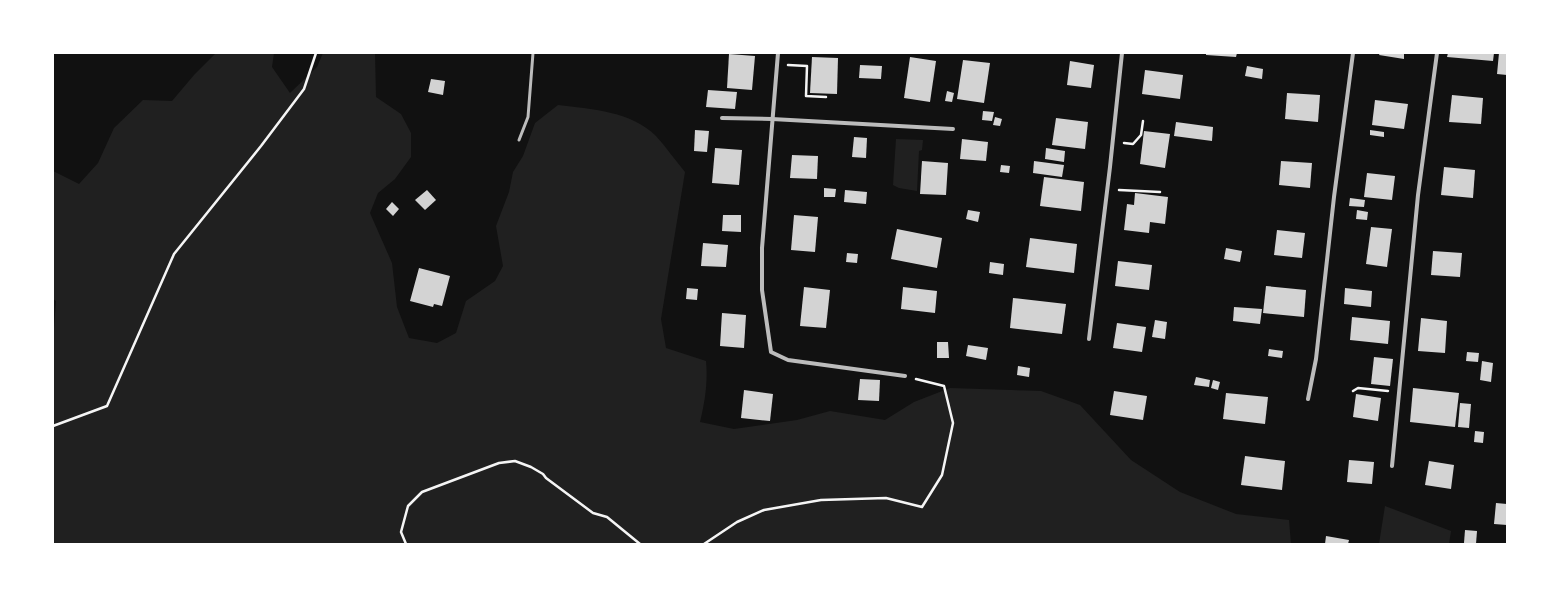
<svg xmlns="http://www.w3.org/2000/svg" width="1560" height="597" viewBox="0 0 1560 597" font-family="'Archivo Narrow',sans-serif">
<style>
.green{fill:#202020}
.building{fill:#d3d3d3}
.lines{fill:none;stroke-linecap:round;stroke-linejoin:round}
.path{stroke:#f5f5f5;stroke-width:2.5}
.service{stroke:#bcbcbc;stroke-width:3}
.minor{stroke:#bcbcbc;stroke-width:4}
</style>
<rect width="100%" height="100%" fill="#111"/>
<!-- green -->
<g class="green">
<path d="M216 53H274L272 67 290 93 317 67 323 53H375L376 97 401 114 411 133V157L395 179 378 193 370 213 392 263 397 307 409 338 437 343 456 333 466 301 495 281 503 266 496 226 509 192 513 172 523 156 535 123 558 105C591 109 631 111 656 136 666 147 675 160 685 172L661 319 666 348 706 361C708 382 705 401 700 422L734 429 797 420 830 411 885 420 914 402 950 388 1041 391 1080 405 1131 460 1180 492 1236 514 1289 520 1291 544H53V341L56 301 53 299V171L79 184 98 163 114 128 143 100 172 101 194 75Z"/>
<path d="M896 139 923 140 922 150 919 151 917 191 899 188 893 185Z"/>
<path d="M1385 506 1451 531 1449 544H1379Z"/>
</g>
<!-- building -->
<g class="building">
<path d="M1206 53H1237L1236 57 1206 55Z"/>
<path d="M1380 53H1404V59L1379 55Z"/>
<path d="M1448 53H1494L1493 61 1447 57Z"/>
<path d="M1499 53H1507V75L1497 74Z"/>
<path d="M729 54 755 56 752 90 727 88Z"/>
<path d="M812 57 838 58 837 94 810 93Z"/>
<path d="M910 57 936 61 930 102 904 98Z"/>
<path d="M963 60 990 63 984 103 957 99Z"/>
<path d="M1070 61 1094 65 1091 88 1067 85Z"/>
<path d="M860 65 882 66 881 79 859 78Z"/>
<path d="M1247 66 1263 69 1262 79 1245 76Z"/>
<path d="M1145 70 1183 75 1180 99 1142 94Z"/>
<path d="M431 79 445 81 443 95 428 92Z"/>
<path d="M708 90 737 92 735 109 706 107Z"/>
<path d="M947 91 954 93 952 102 945 101Z"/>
<path d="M1287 93 1320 95 1318 122 1285 119Z"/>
<path d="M1452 95 1483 98 1481 124 1449 122Z"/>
<path d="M1375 100 1408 104 1404 129 1372 125Z"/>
<path d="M983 111 994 112 992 121 982 120Z"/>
<path d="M995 117 1002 119 1000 126 993 125Z"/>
<path d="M1056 118 1088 122 1085 149 1052 145Z"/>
<path d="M1176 122 1213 127 1212 141 1174 136Z"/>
<path d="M695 130 709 131 707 152 694 151Z"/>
<path d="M1370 130 1384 132V137L1370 135Z"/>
<path d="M1144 131 1170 134 1165 168 1140 164Z"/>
<path d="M854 137 867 138 866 158 852 157Z"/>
<path d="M962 139 988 142 986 161 960 159Z"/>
<path d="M715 148 742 150 739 185 712 183Z"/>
<path d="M1046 148 1065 151 1064 162 1045 159Z"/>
<path d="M792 155 818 156 817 179 790 178Z"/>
<path d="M922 161 948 163 946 195 920 194Z"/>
<path d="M1034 161 1064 165 1062 177 1033 173Z"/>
<path d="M1281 161 1312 163 1310 188 1279 185Z"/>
<path d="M1001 165 1010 166 1009 173 1000 172Z"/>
<path d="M1444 167 1475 170 1473 198 1441 195Z"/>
<path d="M1367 173 1395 176 1392 200 1364 197Z"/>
<path d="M1044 177 1084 182 1081 211 1040 206Z"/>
<path d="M824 188 836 189 835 197H824Z"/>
<path d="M427 190 436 200 425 210 415 200Z"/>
<path d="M845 190 867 192 866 204 844 202Z"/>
<path d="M1135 193 1168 197 1165 224 1150 222 1149 233 1124 230 1127 204 1134 205Z"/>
<path d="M1350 198 1365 200 1364 207 1349 206Z"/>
<path d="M392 202 399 209 393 216 386 209Z"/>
<path d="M968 210 980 212 978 222 966 219Z"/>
<path d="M1357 210 1368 212 1367 220 1356 219Z"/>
<path d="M723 215H741V232L722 231Z"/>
<path d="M794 215 818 217 815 252 791 250Z"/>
<path d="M1371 227 1392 229 1387 267 1366 264Z"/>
<path d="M897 229 942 238 937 268 891 259Z"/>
<path d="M1277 230 1305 233 1302 258 1274 255Z"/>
<path d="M1030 238 1077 244 1074 273 1026 267Z"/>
<path d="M703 243 728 245 726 267 701 266Z"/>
<path d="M1226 248 1242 251 1240 262 1224 259Z"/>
<path d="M1433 251 1462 253 1460 277 1431 275Z"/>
<path d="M847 253 858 254 857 263 846 262Z"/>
<path d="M1118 261 1152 265 1149 290 1115 286Z"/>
<path d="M990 262 1004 264 1003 275 989 273Z"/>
<path d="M419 268 450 276 442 306 434 304 433 307 410 301Z"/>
<path d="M1266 286 1306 290 1304 317 1263 313Z"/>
<path d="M804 287 830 290 826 328 800 326Z"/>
<path d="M903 287 937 291 935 313 901 309Z"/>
<path d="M687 288 698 289 697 300 686 299Z"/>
<path d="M1345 288 1372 291 1371 307 1344 304Z"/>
<path d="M1013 298 1066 304 1062 334 1010 328Z"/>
<path d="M1234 307 1262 309 1260 324 1233 321Z"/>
<path d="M722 313 746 315 744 348 720 346Z"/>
<path d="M1352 317 1390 321 1388 344 1350 340Z"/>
<path d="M1421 318 1447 321 1445 353 1418 351Z"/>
<path d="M1155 320 1167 322 1165 339 1152 337Z"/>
<path d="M1117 323 1146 327 1142 352 1113 348Z"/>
<path d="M937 342H948L949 358H937Z"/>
<path d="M968 345 988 348 986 360 966 356Z"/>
<path d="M1269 349 1283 351 1282 358 1268 356Z"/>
<path d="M1467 352 1479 353 1478 362 1466 361Z"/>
<path d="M1374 357 1393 359 1390 386 1371 384Z"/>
<path d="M1482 361 1493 363 1491 382 1480 380Z"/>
<path d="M1018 366 1030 368 1029 377 1017 375Z"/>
<path d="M1196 377 1210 380 1209 387 1194 385Z"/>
<path d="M860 379 880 380 879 401 858 400Z"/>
<path d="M1213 380 1220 382 1218 390 1211 388Z"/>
<path d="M1413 388 1459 393 1455 427 1410 422Z"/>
<path d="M744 390 773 394 770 421 741 418Z"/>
<path d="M1114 391 1147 396 1143 420 1110 415Z"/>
<path d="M1226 393 1268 397 1265 424 1223 419Z"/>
<path d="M1356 394 1381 398 1378 421 1353 417Z"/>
<path d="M1460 403 1471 404 1469 428 1458 427Z"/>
<path d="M1475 431 1484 432 1483 443 1474 442Z"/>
<path d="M1245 456 1285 461 1282 490 1241 485Z"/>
<path d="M1349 460 1374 462 1372 484 1347 482Z"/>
<path d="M1429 461 1454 465 1451 489 1425 485Z"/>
<path d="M1496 503 1507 504V525L1494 524Z"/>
<path d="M1465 530 1477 531 1476 544 1464 543Z"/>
<path d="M1326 536 1349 540 1348 544H1325Z"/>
</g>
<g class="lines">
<!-- path -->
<g class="path">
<path d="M788 65 807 66 806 96 826 97"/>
<path d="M1124 143 1133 144 1141 135 1143 121"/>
<path d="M1119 190 1160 192"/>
<path d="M1353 391 1358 388 1388 391"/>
<path d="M53 426 107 406 174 254 261 146 304 89 316 53"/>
<path d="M406 544 401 532 408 506 422 492 499 463 515 461 531 467 543 474 546 478 593 513 607 517 640 544"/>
<path d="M704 544 737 522 764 510 821 500 886 498 922 507 942 475 953 423 944 386 916 379"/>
</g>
<!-- service -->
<path class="service" d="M519 140 528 117 533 53"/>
<!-- minor -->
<g class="minor">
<path d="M778 53 762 248V290L771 352 788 360 905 376"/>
<path d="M722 118 772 119 953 129"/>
<path d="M1089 339 1110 167 1122 53"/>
<path d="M1308 399 1316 359 1334 197 1353 53"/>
<path d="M1392 466 1418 195 1437 53"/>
</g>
</g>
<!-- border -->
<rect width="1560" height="597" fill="none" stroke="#ffffff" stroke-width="108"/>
</svg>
